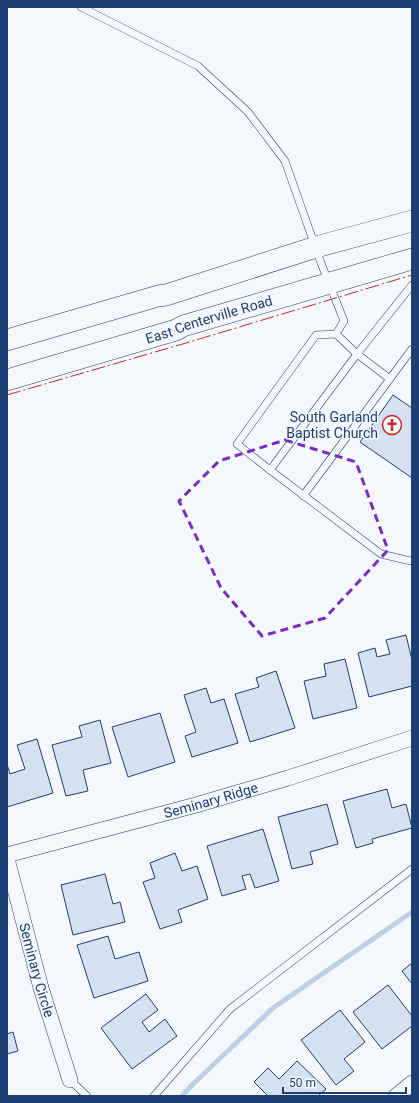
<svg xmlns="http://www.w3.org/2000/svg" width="419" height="1103" viewBox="0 0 419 1103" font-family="Roboto,sans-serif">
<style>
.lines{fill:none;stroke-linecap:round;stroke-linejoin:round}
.stream{stroke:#bed0e5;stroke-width:5}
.building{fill:#d5e0f0;stroke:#1d3f73}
.lane-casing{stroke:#1d3f73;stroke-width:8}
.street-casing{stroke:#1d3f73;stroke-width:16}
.secondary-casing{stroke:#1d3f73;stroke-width:22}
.lane{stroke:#f4f7fb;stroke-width:7}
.street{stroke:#f4f7fb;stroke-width:15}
.secondary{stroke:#f4f7fb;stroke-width:21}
.power{stroke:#c62828;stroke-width:1;stroke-dasharray:14 3 2 3;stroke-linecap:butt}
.marked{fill:none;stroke:#7b2cbf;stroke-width:3;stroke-dasharray:8 5;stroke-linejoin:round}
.labels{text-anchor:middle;stroke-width:3;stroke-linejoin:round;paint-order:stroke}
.street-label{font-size:14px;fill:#1d3f73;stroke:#f4f7fb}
.poi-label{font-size:14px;fill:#1d3f73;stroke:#f4f7fb;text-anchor:end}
</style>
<rect width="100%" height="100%" fill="#f4f7fb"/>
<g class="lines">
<!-- stream -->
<path class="stream" d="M182 1096 193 1084 273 1008 412 912"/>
</g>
<!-- building -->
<g class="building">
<path d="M393 395 412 408V478L360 442Z"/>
<path d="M406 635 412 660V686L369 697 358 653 375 648 377 657 390 654 386 640Z"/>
<path d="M345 659 357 708 313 719 304 681 326 676 324 664Z"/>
<path d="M276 671 295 728 250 742 235 694 259 687 256 678Z"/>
<path d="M206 688 211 703 224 699 238 743 192 757 185 736 196 732 184 695Z"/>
<path d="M160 713 175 762 128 777 112 727Z"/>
<path d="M100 720 111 763 83 770 88 791 66 796 52 745 82 737 79 726Z"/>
<path d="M37 739 53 793 7 807V764L10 774 25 769 17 745Z"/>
<path d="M387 789 392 808 406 804 412 828 372 839 373 843 356 848 343 801Z"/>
<path d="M327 804 338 844 310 852 313 864 292 869 278 817Z"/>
<path d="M263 829 279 881 255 888 250 874 242 876 246 889 222 896 207 846Z"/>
<path d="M175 853 182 871 197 866 208 899 178 910 182 922 160 929 143 882 155 878 150 863Z"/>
<path d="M105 874 113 904 120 902 125 922 73 935 61 885Z"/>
<path d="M108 936 115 959 139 952 148 981 94 998 77 945Z"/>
<path d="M412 963V984L402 971Z"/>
<path d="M388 985 412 1016V1026L382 1049 353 1012Z"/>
<path d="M146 994 158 1010 142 1022 149 1032 165 1019 177 1036 132 1069 101 1028Z"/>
<path d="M340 1010 365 1042 344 1059 354 1071 336 1085 301 1040Z"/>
<path d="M13 1032 18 1051 7 1054V1034Z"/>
<path d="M297 1061 326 1089 318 1096H268L254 1082 268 1068 279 1079Z"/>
</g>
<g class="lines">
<defs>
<g id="lane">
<path d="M81 7 198 66 248 112 285 161 321 263 344 321 336 334"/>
<path d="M390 379 357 354 336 334 316 335 237 444 270 470 357 354 412 285"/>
<path d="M270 470 381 554 406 560 412 561"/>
<path d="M303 496 412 349"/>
<path d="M70 1080 87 1096"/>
<path d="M154 1096 230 1009 412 869"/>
</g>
<g id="street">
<path id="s1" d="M7 855 196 805 288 778 412 738"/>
<path id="s2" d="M7 859 41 988 70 1080"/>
<path d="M396 1096 412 1083"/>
</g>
<g id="secondary">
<path d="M7 340 158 296 166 295 316 247 412 221"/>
<path id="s3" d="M7 380 176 330 183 326 412 259"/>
</g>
</defs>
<!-- lane casing -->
<use href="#lane" class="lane-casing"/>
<!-- street casing -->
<use href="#street" class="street-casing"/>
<!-- secondary casing -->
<use href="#secondary" class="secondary-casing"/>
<!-- lane -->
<use href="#lane" class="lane"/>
<!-- street -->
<use href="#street" class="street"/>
<!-- secondary -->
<use href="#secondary" class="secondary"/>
<!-- power -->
<path class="power" d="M7 395 186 343 412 275"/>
</g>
<!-- marked area -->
<path class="marked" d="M285 440 356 462 388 550 325 618 262 636 221 588 179 501 219 461Z"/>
<!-- icons -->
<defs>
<symbol id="church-ring" viewBox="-11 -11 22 22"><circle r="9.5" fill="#f4f7fb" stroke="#c62828" stroke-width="1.5"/><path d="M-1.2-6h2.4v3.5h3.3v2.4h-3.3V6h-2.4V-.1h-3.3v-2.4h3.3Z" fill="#c62828"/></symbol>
</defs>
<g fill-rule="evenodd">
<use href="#church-ring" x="381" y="414" width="22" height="22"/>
</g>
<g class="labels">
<!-- street labels -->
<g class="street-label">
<text dy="5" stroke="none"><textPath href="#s3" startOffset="211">East Centerville Road</textPath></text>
<text dy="5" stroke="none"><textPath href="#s1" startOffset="211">Seminary Ridge</textPath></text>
<text dy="5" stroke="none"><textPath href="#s2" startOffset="115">Seminary Circle</textPath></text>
</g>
<!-- poi labels -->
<g class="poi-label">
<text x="378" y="422">South Garland<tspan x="378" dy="16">Baptist Church</tspan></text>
</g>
</g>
<!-- border -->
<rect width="419" height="1103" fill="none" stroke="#1d3f73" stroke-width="16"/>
<!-- scale -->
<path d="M283 1087v6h123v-6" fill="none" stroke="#1d3f73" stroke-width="2"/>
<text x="289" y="1087" font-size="12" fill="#1d3f73" stroke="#f4f7fb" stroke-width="3" paint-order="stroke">50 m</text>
</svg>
